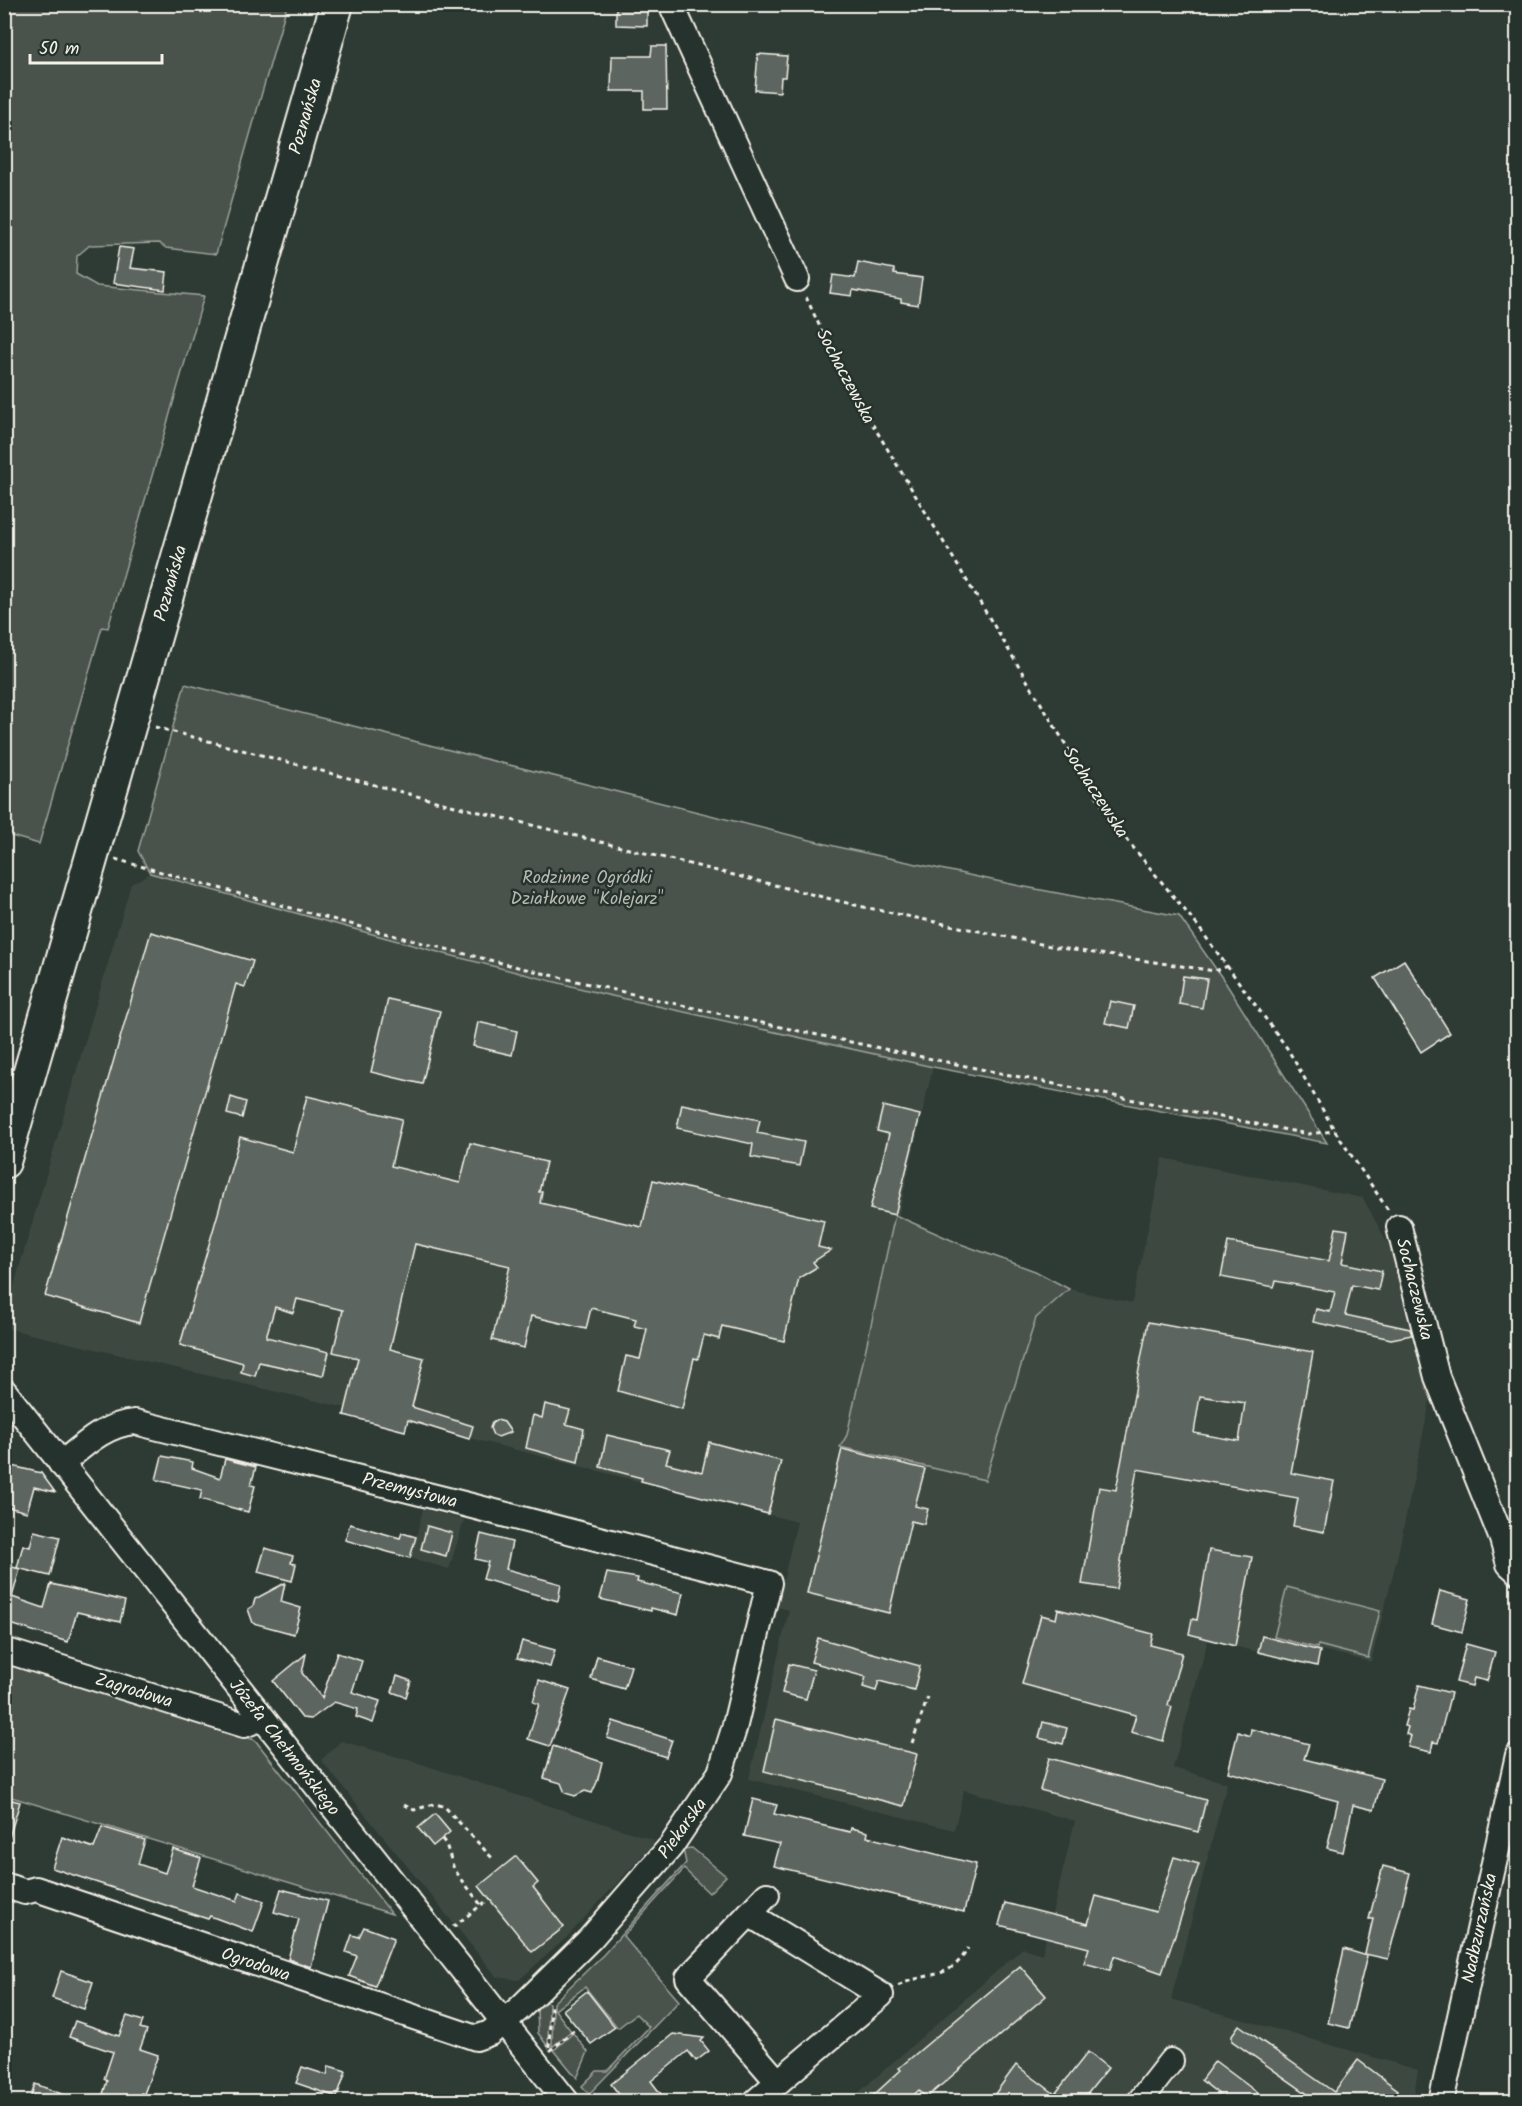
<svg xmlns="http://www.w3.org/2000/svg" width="1522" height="2106" viewBox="0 0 1522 2106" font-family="Kalam,sans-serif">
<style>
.built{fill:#3c4841}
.green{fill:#48524c;stroke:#9ea29a;stroke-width:1.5}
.building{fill:#5c655e;stroke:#f4f1e8;stroke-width:1.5;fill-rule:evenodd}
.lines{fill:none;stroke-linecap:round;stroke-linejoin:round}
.minor-casing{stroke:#f4f1e8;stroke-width:28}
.major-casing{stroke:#f4f1e8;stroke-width:36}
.path{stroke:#f4f1e8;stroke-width:3;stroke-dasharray:4.5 4.5;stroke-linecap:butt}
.minor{stroke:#26332d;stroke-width:24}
.major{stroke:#26332d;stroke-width:32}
.labels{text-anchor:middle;stroke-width:5;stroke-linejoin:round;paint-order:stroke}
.street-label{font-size:18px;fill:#f4f1e8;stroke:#26332d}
.park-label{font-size:18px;fill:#b8b9b1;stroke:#26332d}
</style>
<rect width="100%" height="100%" fill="#2e3b34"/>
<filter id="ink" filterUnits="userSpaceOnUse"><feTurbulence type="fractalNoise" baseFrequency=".0167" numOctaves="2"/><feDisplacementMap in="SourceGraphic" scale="12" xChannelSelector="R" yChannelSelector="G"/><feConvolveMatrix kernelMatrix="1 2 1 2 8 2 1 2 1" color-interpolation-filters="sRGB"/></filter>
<g filter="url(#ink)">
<!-- built -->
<g class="built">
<path d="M150 873 445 954 603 994 933 1067 847 1435 840 1446 985 1480 1036 1318 1069 1289 1132 1303 1163 1158 1363 1198 1390 1248 1413 1343 1431 1396 1398 1554 1371 1662 1322 1650 1317 1666 1208 1640 1173 1768 1227 1783 1171 1999 1418 2070 1413 2101H849L1023 1948 1042 1954 1075 1821 964 1790 954 1830 749 1779 789 1610 777 1607 797 1522 419 1425 5 1328 4 1320 131 884Z"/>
<path d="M423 1509 464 1520 449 1569 411 1558Z"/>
<path d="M341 1741 409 1760 654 1840 652 1845 567 1937 519 1980 497 1977 321 1760Z"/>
</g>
<!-- green -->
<g class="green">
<path d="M5 4 287 5 216 254 166 248 159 243 90 245 77 256 76 274 97 286 204 296 108 628 102 627 39 844 4 834Z"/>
<path d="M185 684 842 848 1020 886 1179 916 1225 982 1327 1143 933 1067 603 994 445 954 150 873 138 851Z"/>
<path d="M895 1215 958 1243 1035 1271 1069 1289 1036 1318 985 1480 840 1447 847 1435Z"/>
<path d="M1287 1587 1380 1611 1368 1658 1318 1645 1317 1648 1274 1637Z"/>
<path d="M4 1663 255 1740 392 1914 5 1795Z"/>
<path d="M692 1848 726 1876 709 1893 684 1869 623 1936 679 2001 589 2094 582 2086 597 2071H607L649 2027 636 2014 618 2028 585 1987 555 2010 571 2031 552 2047 553 2003 603 1955 686 1863 683 1849Z"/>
<path d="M539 2000 549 2003 548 2047 538 2033 537 2009 533 2006Z"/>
<path d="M573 2033 588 2052 577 2078 554 2050Z"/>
</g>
<!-- building -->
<g class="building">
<path d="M616 4H647V26L616 25Z"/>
<path d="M652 46H666L667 109H644V91H611L612 56H651Z"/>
<path d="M758 54 787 56 785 77H781L780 92 755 90Z"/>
<path d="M119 247 134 249 130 268 167 272 165 290 113 283Z"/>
<path d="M858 262 894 269V274L922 278 918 305 901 302V299L853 290 852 296 830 293 833 275 855 278Z"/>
<path d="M151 932 253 961 245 987 236 984 139 1323 45 1296Z"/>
<path d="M1404 960 1450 1033 1421 1052 1375 978Z"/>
<path d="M1183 976 1207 979 1202 1008 1179 1004Z"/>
<path d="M388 999 440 1011 422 1084 371 1072Z"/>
<path d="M1110 1001 1134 1006 1129 1028 1105 1023Z"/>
<path d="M478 1022 517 1031 512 1055 473 1046Z"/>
<path d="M307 1096 402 1119 391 1166 460 1183 470 1143 546 1162 539 1192H542L540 1203 642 1227 653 1180 824 1221 818 1247 831 1250 813 1262 817 1267 799 1278 784 1341 722 1326 719 1339 704 1335 698 1359 694 1358 682 1409 618 1391 626 1356 640 1359 647 1329 634 1326 636 1319 591 1308 586 1329 531 1316 524 1348 492 1340 510 1266 415 1244 390 1349 424 1358 412 1407 473 1426 469 1439 408 1420 405 1431 344 1415 358 1358 333 1352 343 1310 297 1299 293 1313 275 1307 266 1337 329 1352 323 1376 259 1362 255 1376 241 1372 243 1363 180 1345 240 1137 293 1152Z"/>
<path d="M231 1097 246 1102 242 1118 227 1114Z"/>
<path d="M682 1104 760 1120 757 1133 804 1142 799 1166 751 1157 753 1144 677 1128Z"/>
<path d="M883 1106 920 1115 895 1215 870 1209 889 1134 877 1131Z"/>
<path d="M1336 1228 1348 1230 1342 1263 1382 1271 1378 1290 1352 1285 1345 1315 1410 1329 1412 1335 1391 1339 1313 1322 1316 1309 1330 1312 1335 1292 1276 1281 1274 1287 1221 1277 1228 1242 1329 1261Z"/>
<path d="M1148 1322 1313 1352 1291 1473 1334 1481 1324 1532 1293 1526 1298 1498 1137 1469 1116 1589 1082 1584 1099 1487 1116 1490ZM1200 1396 1245 1403 1239 1441 1194 1433Z"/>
<path d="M545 1404 570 1410 566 1424 584 1429 578 1462 526 1448 533 1415 542 1418Z"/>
<path d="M497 1420 504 1422 511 1432 498 1437 493 1435 490 1428 492 1423Z"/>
<path d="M607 1435 670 1450 666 1463 702 1472 709 1442 781 1461 768 1514 641 1481 642 1478 600 1467Z"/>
<path d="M842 1449 925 1469 915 1506 928 1509 924 1524 911 1521 889 1613 807 1593Z"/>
<path d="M162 1456 193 1462 192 1468 220 1478 225 1459 256 1467 251 1485 255 1486 248 1512 200 1499 202 1490 156 1480Z"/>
<path d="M4 1464 41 1473 55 1492 34 1487 27 1512 4 1506Z"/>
<path d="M350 1524 400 1538 402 1533 416 1537 410 1558 345 1540Z"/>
<path d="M427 1526 452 1533 446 1556 421 1549Z"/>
<path d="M34 1531 60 1537 50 1576 17 1568 23 1545 30 1547Z"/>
<path d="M481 1534 512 1542 506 1569 561 1584 558 1601 483 1579 488 1562 475 1559Z"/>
<path d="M265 1548 293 1556 291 1563 296 1564 292 1581 258 1572Z"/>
<path d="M1209 1550 1252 1557 1235 1646 1189 1634 1192 1619 1197 1620Z"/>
<path d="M4 1565 20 1569 12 1597 44 1608 51 1584 125 1601 120 1622 77 1612 68 1642 4 1622Z"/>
<path d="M607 1573 638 1578 637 1582 683 1593 678 1615 651 1608V1611L600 1599Z"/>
<path d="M285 1583 281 1602 301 1608 294 1634 253 1623 248 1609 253 1606 255 1599Z"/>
<path d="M1440 1591 1470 1599 1462 1632 1432 1624Z"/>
<path d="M1058 1609 1153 1634 1150 1645 1182 1653 1168 1705 1172 1707 1163 1741 1131 1732 1136 1715 1022 1684 1041 1615 1056 1619Z"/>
<path d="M1262 1636 1320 1651 1317 1666 1258 1652Z"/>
<path d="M818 1638 920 1666 914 1690 879 1681 876 1691 863 1687 866 1677 811 1662Z"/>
<path d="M522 1641 555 1650 550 1667 517 1658Z"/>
<path d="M1466 1644 1495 1652 1487 1681 1474 1678 1472 1686 1456 1682Z"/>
<path d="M337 1653 362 1661 352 1692 380 1701 373 1723 356 1717 358 1709 334 1702 311 1719 302 1718 273 1681 306 1654 302 1673 322 1698Z"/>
<path d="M597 1656 631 1666 624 1689 591 1679Z"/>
<path d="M789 1664 814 1670 806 1699 782 1693Z"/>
<path d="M397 1676 411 1681 406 1697 392 1692Z"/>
<path d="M539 1680 570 1690 550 1746 528 1739 539 1704 533 1702Z"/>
<path d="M1419 1685 1451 1693 1438 1743 1433 1742 1431 1752 1408 1747 1411 1736 1406 1734 1408 1727 1404 1726 1409 1709 1413 1710Z"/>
<path d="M776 1719 917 1754 904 1806 764 1771Z"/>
<path d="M613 1721 672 1740 666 1757 607 1738Z"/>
<path d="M1043 1722 1067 1728 1063 1744 1039 1738Z"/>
<path d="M1251 1729 1309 1744 1304 1759 1382 1779 1374 1810 1353 1805 1343 1852 1327 1848 1338 1801 1228 1772 1238 1732 1250 1736Z"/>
<path d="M553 1746 602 1762 597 1782 592 1793 585 1791 575 1796 565 1793 561 1783 544 1778Z"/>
<path d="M1049 1758 1206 1800 1198 1832 1040 1790Z"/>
<path d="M4 1798 20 1802 8 1841H4Z"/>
<path d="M753 1799 777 1805 774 1814 850 1832 851 1828 868 1832 867 1837 976 1864 964 1912 774 1866 780 1844 744 1836Z"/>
<path d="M435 1814 450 1832 433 1846 418 1828Z"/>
<path d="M102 1827 145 1840 138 1864 165 1873 173 1849 201 1858 192 1886 237 1901 240 1893 264 1901 253 1932 210 1916 208 1919 52 1868 62 1837 94 1848Z"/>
<path d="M516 1856 538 1883 533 1887 564 1927 532 1952 479 1886Z"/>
<path d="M1174 1857 1199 1864 1162 1973 1114 1956 1110 1970 1084 1963 1089 1948 999 1925 1005 1903 1088 1924 1096 1896 1156 1912Z"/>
<path d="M1383 1866 1410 1873 1388 1959 1365 1954 1373 1919H1369Z"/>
<path d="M281 1889 328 1901 311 1967 288 1959 299 1919 274 1912Z"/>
<path d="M364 1927 394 1938 375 1986 349 1976 357 1956 346 1952 352 1935 359 1937Z"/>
<path d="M1344 1949 1367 1956 1349 2028 1328 2023Z"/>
<path d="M1020 1966 1046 1996 926 2098 919 2090 906 2102H866L901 2070 899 2068Z"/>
<path d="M61 1971 93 1982 84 2009 52 1998Z"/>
<path d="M587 1991 615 2027 591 2044 563 2010Z"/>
<path d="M127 2016 143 2021 140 2028 147 2030 140 2049 158 2055 144 2094 141 2093 138 2102H124L103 2094 107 2081 104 2079 113 2052 69 2037 75 2021 119 2036Z"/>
<path d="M1239 2025 1334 2092 1358 2060 1398 2090 1390 2102H1319L1232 2041V2035Z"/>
<path d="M673 2034 704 2038 701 2041 709 2051 696 2061 688 2051 651 2081 667 2102H625L611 2084Z"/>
<path d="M1088 2052 1108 2068 1081 2102H989L1016 2065 1055 2094Z"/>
<path d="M1215 2061 1270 2102H1229L1201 2080Z"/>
<path d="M329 2066 346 2071 337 2097 296 2083 302 2067 327 2075Z"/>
<path d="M35 2084 78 2100 77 2102H29Z"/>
</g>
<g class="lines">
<defs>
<g id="minor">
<path d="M671 4 797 279"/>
<path d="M1399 1227 1437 1377 1502 1539 1509 1564 1518 1572"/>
<path d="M4 1391 567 2102"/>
<path d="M4 1650 244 1725 262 1718"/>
<path d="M4 1885 25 1892 36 1889 476 2038 490 2033 520 2008 590 1939 671 1846 720 1773 734 1729 769 1583 464 1504 135 1422C105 1424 83 1446 61 1464"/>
<path d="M749 1914 881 1995 778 2082"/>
<path d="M755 2102 778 2082 688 1978 767 1895"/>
<path d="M1139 2102 1171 2061"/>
<path d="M1441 2102 1518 1755"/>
</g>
<path id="major" d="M4 1162 337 4"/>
</defs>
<!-- minor casing -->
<use href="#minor" class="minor-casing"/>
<!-- major casing -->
<use href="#major" class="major-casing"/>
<!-- path -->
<g class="path">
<path d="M806 297 841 372 1113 823 1197 925 1287 1048 1335 1131 1388 1210"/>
<path d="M155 727 447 804 859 906 1060 948 1215 971 1228 966"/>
<path d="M115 859C261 900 408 941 555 976 805 1035 1056 1085 1308 1134L1335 1131"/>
<path d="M912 1743 928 1697"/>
<path d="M404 1805 414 1810 434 1804 444 1806 494 1860"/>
<path d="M442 1839 446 1844 454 1869 481 1905"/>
<path d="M453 1927 489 1899"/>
<path d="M898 1986C928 1970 950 1982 968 1948"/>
<path d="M549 2047 551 2006"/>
<path d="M550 2051 577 2027"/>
<path d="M621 2102 623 2099"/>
</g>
<!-- minor -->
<use href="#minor" class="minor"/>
<!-- major -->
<use href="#major" class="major"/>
</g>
</g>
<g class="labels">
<!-- street labels -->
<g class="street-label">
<text transform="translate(305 116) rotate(-74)" y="6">Poznańska</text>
<text transform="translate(846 376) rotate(62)" y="6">Sochaczewska</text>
<text transform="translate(170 583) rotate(-74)" y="6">Poznańska</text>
<text transform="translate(1096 792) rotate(57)" y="6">Sochaczewska</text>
<text transform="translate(1415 1289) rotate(76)" y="6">Sochaczewska</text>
<text transform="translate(410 1490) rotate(14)" y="6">Przemysłowa</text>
<text transform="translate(134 1690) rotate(17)" y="6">Zagrodowa</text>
<text transform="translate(285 1747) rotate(52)" y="6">Józefa Chełmońskiego</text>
<text transform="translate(682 1828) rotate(-54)" y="6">Piekarska</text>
<text transform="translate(1479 1928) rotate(-78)" y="6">Nadbzurzańska</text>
<text transform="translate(256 1964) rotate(19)" y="6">Ogrodowa</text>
</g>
<!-- park labels -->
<g class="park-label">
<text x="587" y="883">Rodzinne Ogródki<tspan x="587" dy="21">Działkowe "Kolejarz"</tspan></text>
</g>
</g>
<!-- margin -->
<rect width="1522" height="2106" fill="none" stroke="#26332d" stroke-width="24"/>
<rect x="12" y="12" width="1498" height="2082" fill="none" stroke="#f4f1e8" stroke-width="2" filter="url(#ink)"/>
<!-- scale -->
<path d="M30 54v9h132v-9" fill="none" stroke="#f4f1e8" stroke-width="3"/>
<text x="39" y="54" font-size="18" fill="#f4f1e8" stroke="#26332d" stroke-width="4.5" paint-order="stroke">50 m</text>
</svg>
